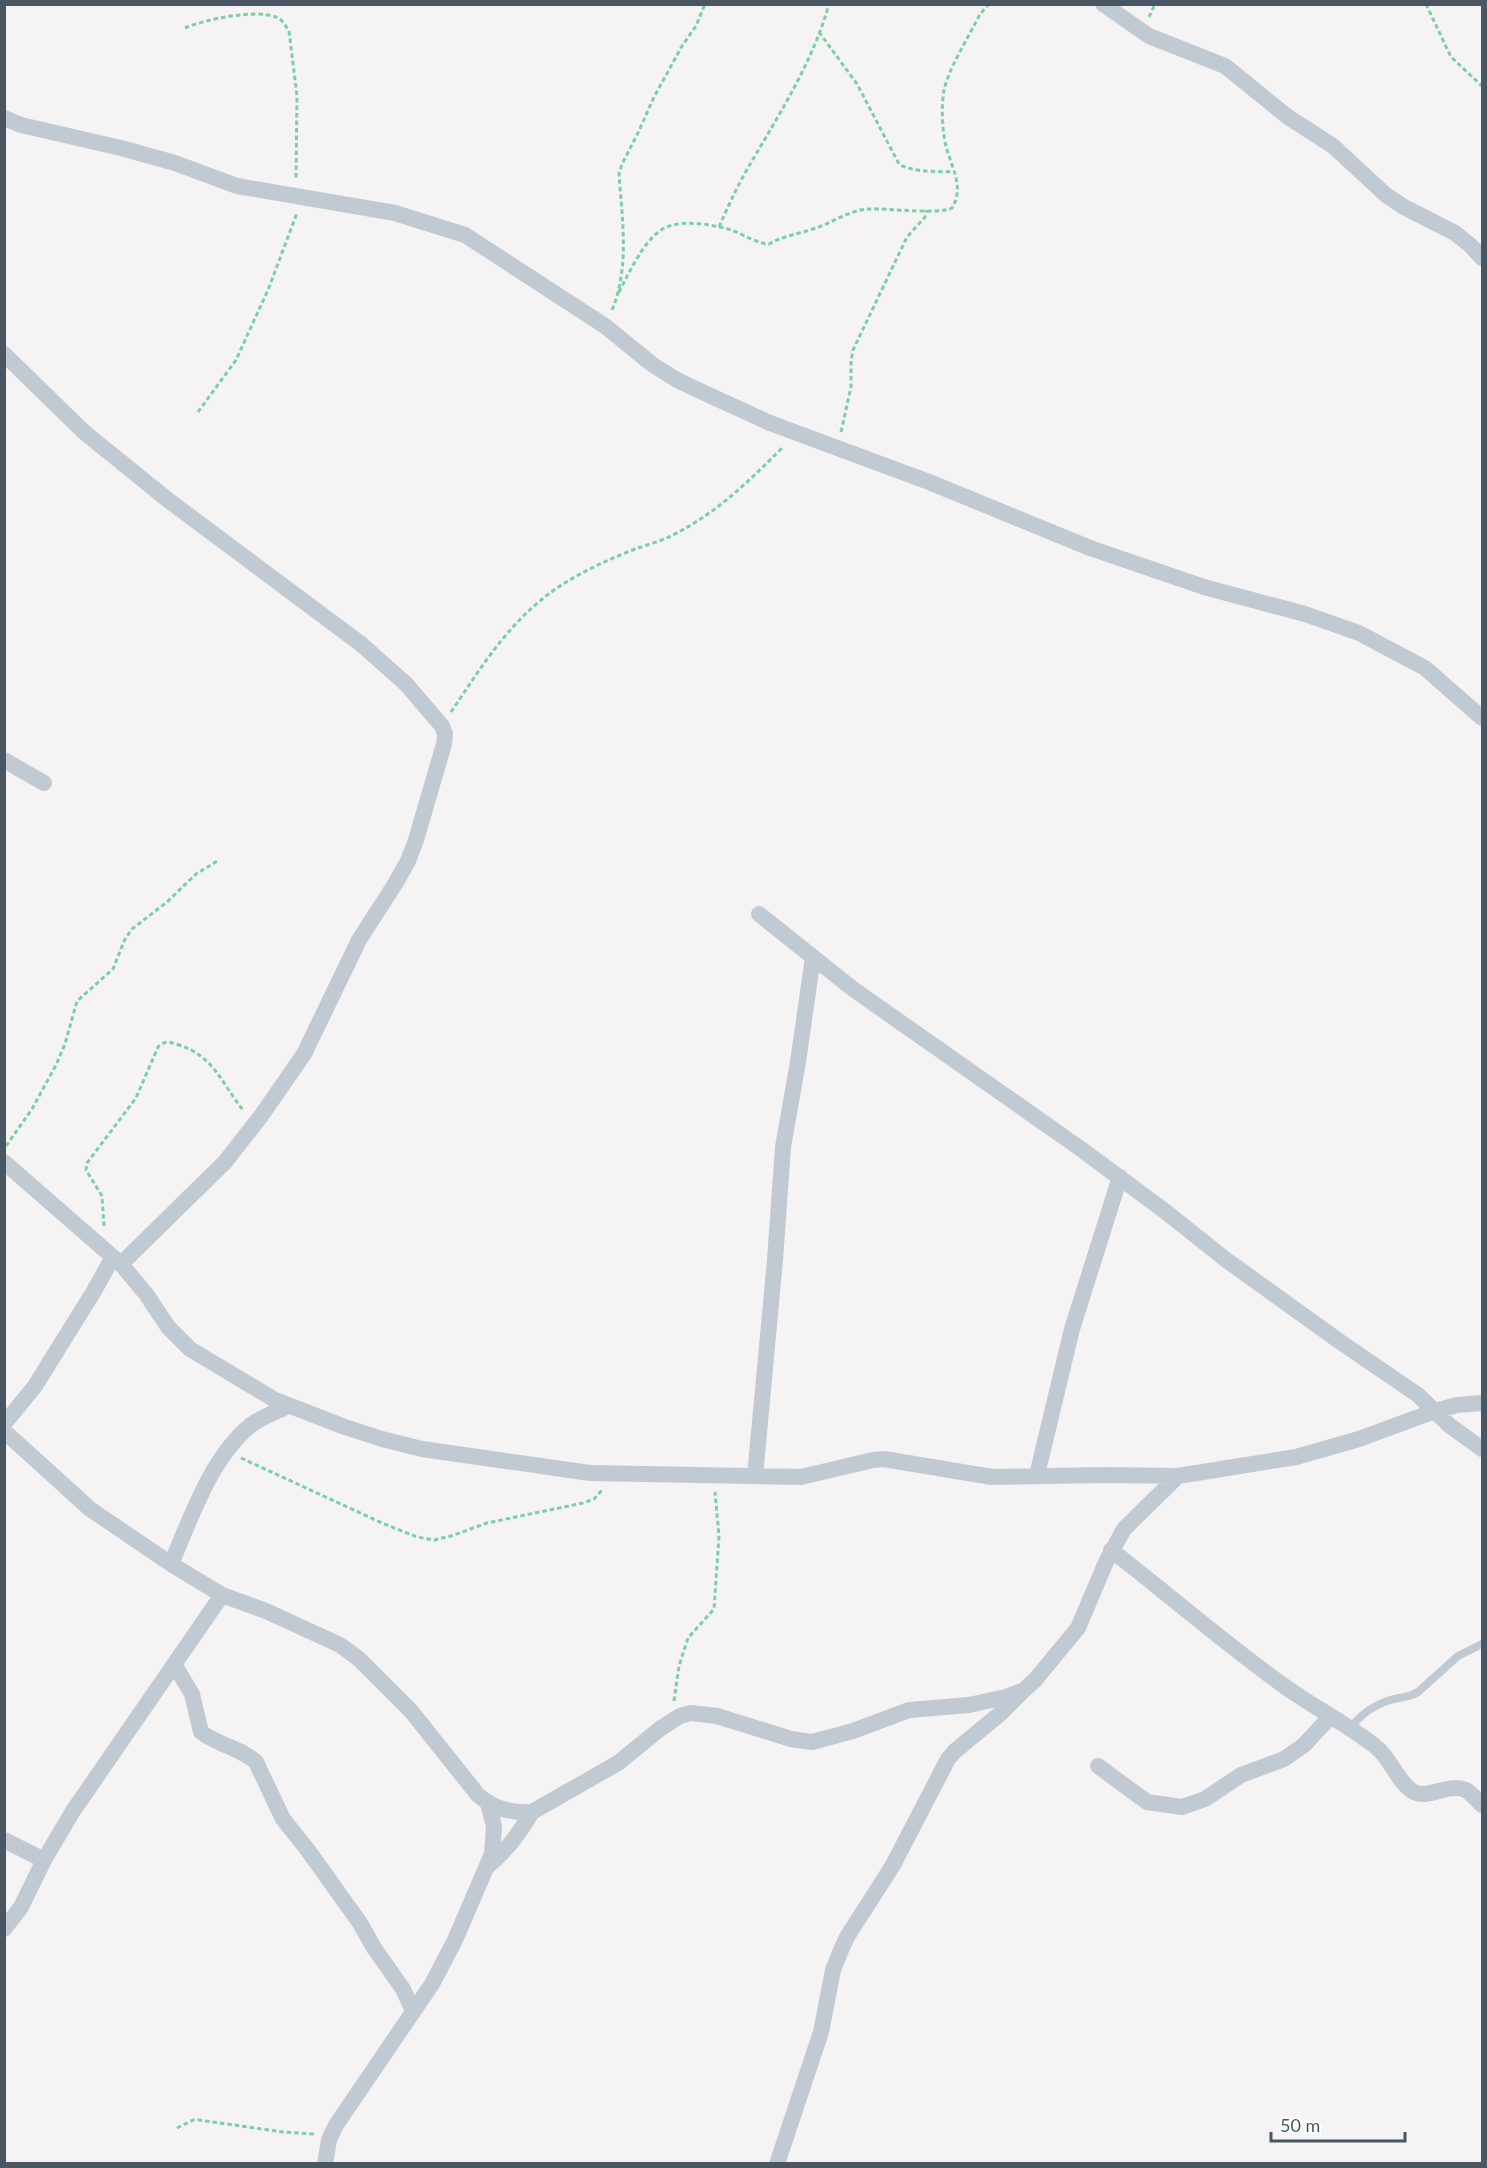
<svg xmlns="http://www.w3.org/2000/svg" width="1487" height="2168" font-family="Lato,sans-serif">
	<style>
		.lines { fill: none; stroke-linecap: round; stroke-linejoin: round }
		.path { stroke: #7ad0a6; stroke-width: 3; stroke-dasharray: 4.5 3; stroke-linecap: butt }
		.service { stroke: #c1cad2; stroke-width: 8 }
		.minor { stroke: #c1cad2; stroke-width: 16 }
	</style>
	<rect width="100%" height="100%" fill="#f5f3f3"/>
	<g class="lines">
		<!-- path -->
		<path class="path" d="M1426 4 1451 57 1482 86
			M1149 17 1155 4
			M185 28C206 19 255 9 276 17 282 19 285 25 289 31L297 96 296 180
			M819 32 857 84 899 164C914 173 937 171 955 172
			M719 227C727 209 735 191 745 173 776 119 812 65 829 4
			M619 292C629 273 643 242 661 230 677 219 707 224 725 228 740 232 754 243 769 244 783 236 798 234 813 229 833 223 848 210 869 209 888 208 939 215 952 208 964 188 953 170 947 150 942 133 941 107 944 90 949 67 970 35 980 14L989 4
			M612 310C630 267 622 219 619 174L622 164 638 133 654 97 682 46 696 26 705 4
			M198 412 236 360 268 290 297 213
			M841 432 851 387V361L853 350 907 237 925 217 926 210
			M451 712C482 666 510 620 557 588 581 572 607 560 635 549 647 545 661 541 673 535 718 512 748 482 783 447
			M6 1146 32 1109 56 1065 65 1044 77 1001 113 969 125 939 132 929 167 902 196 874 219 860
			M104 1226 102 1196 86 1170 87 1163 136 1098 158 1047C165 1040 170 1042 179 1045 214 1056 222 1084 243 1110
			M241 1458 382 1523 417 1537 434 1540 451 1536 487 1523 583 1503 594 1499 603 1489
			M674 1701 679 1666 688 1638 714 1609 719 1536 715 1492
			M177 2128 193 2120H199L283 2132 314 2134"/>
		<!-- service -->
		<path class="service" d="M1350 1729C1361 1713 1375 1704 1394 1699 1403 1697 1410 1697 1418 1692L1458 1656 1482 1644"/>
		<!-- minor -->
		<path class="minor" d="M1103 4 1149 36 1225 66 1288 117 1333 146 1386 195 1404 207 1455 233 1470 245 1482 258
			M4 118 21 125 121 148 175 163 237 186 395 213 465 235 605 326 653 365 679 381 711 396 770 423 929 482 1090 548 1204 587 1305 614 1359 633 1425 668 1482 718
			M4 354 84 432 168 500 361 644 406 684 442 726 445 734 444 744 416 840 408 861 395 884 359 940 304 1054 261 1116 225 1162 121 1264
			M4 760 44 783
			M759 914 853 989 1081 1149 1166 1212 1225 1259 1339 1341 1418 1395 1449 1425 1482 1449
			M4 1162 121 1264 146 1294 168 1327 190 1349 275 1400 345 1427 382 1439 422 1449 590 1473 801 1477 873 1460 884 1459 992 1477 1105 1475 1178 1476 1296 1457 1359 1439 1435 1411 1457 1405 1482 1403
			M4 1424 35 1386 94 1291 113 1257
			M4 1431 90 1509 171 1564 222 1595 266 1611 340 1645 359 1659 411 1711 478 1795C494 1809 511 1813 532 1812L618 1763 661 1728 680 1716 691 1713 717 1716 791 1739 812 1742 853 1731 909 1710 969 1705 1006 1697 1024 1690 1035 1680 1078 1628 1106 1562 1124 1529 1178 1476
			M1037 1475 1072 1329 1120 1177
			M755 1476 775 1260 783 1147 798 1062 813 957
			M1111 1550C1168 1594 1222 1641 1280 1683 1310 1705 1345 1723 1375 1746 1390 1757 1397 1781 1412 1791 1428 1801 1448 1782 1466 1790 1472 1794 1477 1800 1482 1805
			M171 1564C191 1518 211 1457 251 1425 262 1417 276 1412 288 1406
			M174 1664 192 1694 201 1732C218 1745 241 1748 256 1762L283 1819 307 1849 360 1923 374 1948 403 1989 413 2011
			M1098 1766 1147 1802 1182 1807 1205 1799 1241 1775 1284 1759 1304 1745 1330 1717
			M4 1840 44 1860
			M488 1866C507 1850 520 1833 532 1812
			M4 1929 21 1907 44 1860 73 1811 222 1595
			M325 2164 329 2140 336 2125 432 1984 455 1940 492 1854 494 1826 488 1804
			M777 2164 821 2032 833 1970 841 1950 847 1937 893 1865 948 1759 955 1751 1001 1713 1021 1693"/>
	</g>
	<!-- border -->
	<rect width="1487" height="2168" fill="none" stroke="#4a5661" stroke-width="12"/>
	<!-- scale -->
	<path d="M1271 2132v9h134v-9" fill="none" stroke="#4a5661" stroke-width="3"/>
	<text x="1280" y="2132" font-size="18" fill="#4a5661" stroke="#ffffff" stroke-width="4.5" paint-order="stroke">50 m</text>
</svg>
